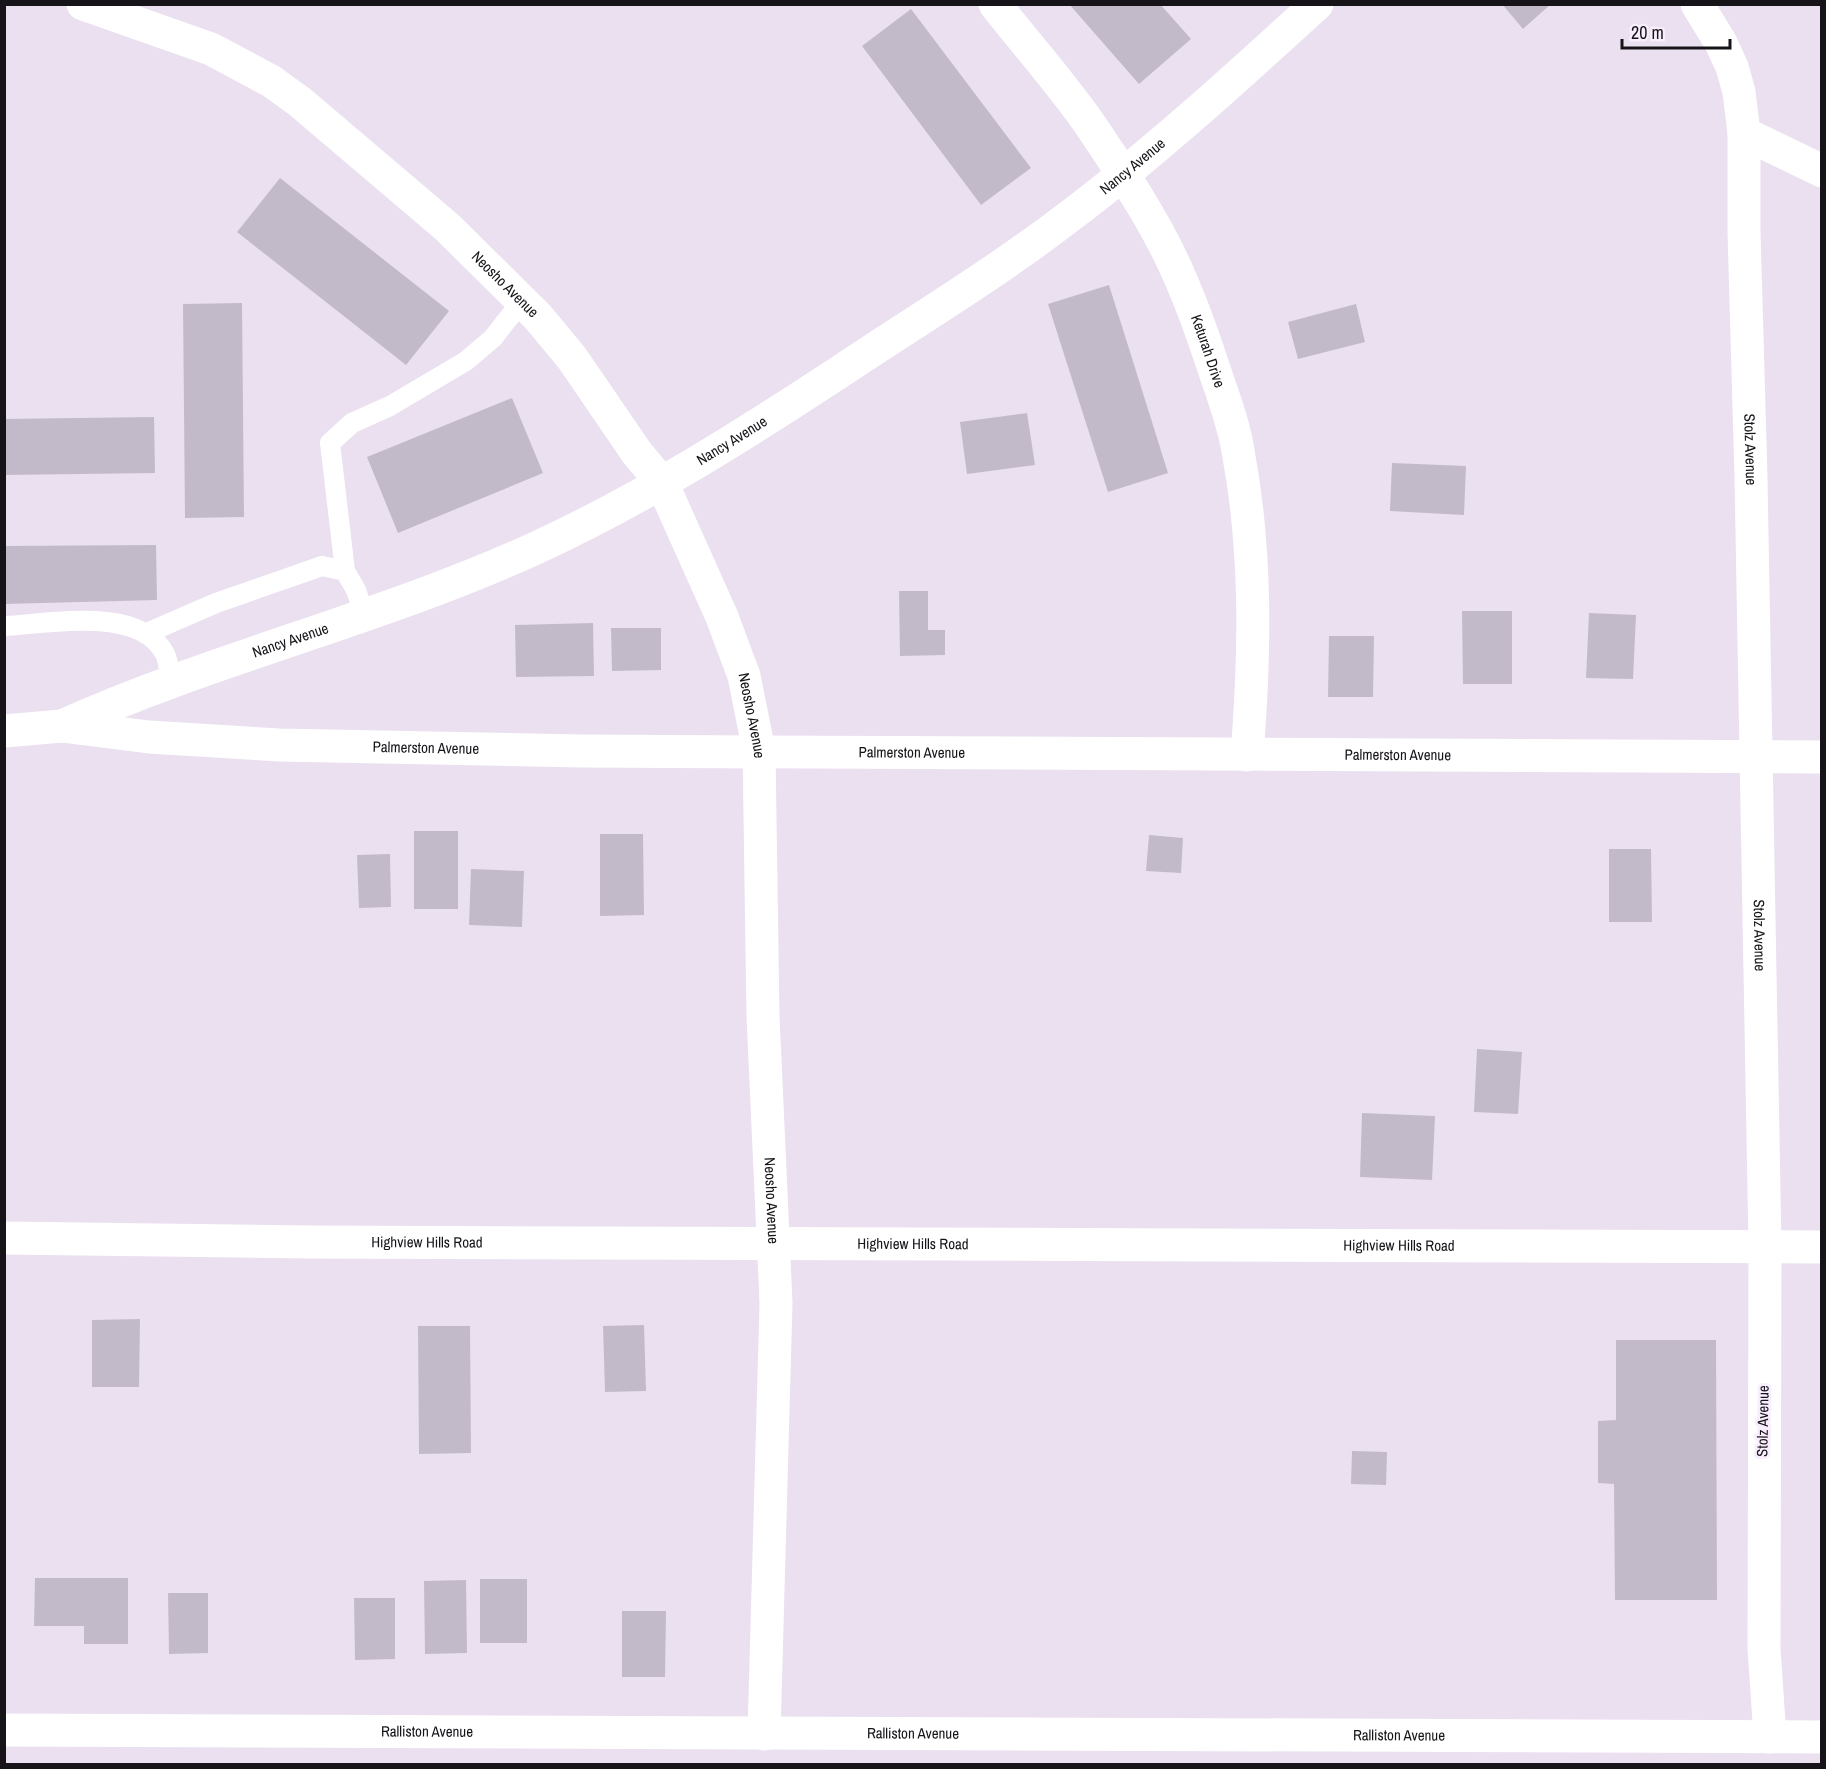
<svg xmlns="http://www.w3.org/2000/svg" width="1826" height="1769" font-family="'Archivo Narrow',sans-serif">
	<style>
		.building { fill: #c3bac9 }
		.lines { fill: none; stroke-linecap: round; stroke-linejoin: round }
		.lane { stroke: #fff; stroke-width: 20 }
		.street { stroke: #fff; stroke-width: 33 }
		.labels { text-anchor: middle; stroke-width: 6; stroke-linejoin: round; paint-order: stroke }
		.street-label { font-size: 15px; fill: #171419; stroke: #f8eefd }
	</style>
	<rect width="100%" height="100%" fill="#eae0f0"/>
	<!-- building -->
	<path class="building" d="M1069 4H1160L1191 39 1139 84Z
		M1502 4H1551L1523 29Z
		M911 9 1031 168 981 205 862 46Z
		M280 178 449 311 406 365 237 232Z
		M1109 285 1168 473 1108 492 1048 304Z
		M242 303 244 517 185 518 183 304Z
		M1356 304 1365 342 1298 359 1288 322Z
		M512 398 543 473 398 533 367 457Z
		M1027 413 1035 465 967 474 960 422Z
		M154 417 155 473 4 475V419Z
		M1392 463 1466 466 1464 515 1390 511Z
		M156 545 157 600 4 604V546Z
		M899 591H928V630H945V655L900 656Z
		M1462 611H1512V684H1463Z
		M1589 613 1636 615 1633 679 1586 678Z
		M593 623 594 676 516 677 515 625Z
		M611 628H661V670L612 671Z
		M1329 636H1374L1373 697H1328Z
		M414 831H458V909H414Z
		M600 834H643L644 915 600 916Z
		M1149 835 1183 838 1181 873 1146 871Z
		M1609 849H1651L1652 922H1609Z
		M390 854 391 907 359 908 357 855Z
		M471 869 524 871 522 927 469 925Z
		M1477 1049 1522 1052 1518 1114 1474 1112Z
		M1362 1113 1435 1116 1432 1180 1360 1177Z
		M140 1319 139 1387H92V1320Z
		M644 1325 646 1391 605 1392 603 1326Z
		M418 1326H470L471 1453 419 1454Z
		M1616 1340H1716L1717 1600H1615L1614 1484 1598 1483V1421L1616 1420Z
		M1352 1451 1387 1452 1386 1485 1351 1484Z
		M35 1578H128V1644H84V1626H34Z
		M480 1579H527V1643H480Z
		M466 1580 467 1653 425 1654 424 1581Z
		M168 1593H208V1653L169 1654Z
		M354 1598H395V1659L355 1660Z
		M622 1611H666L665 1677H622Z"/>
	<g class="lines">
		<!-- lane -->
		<path class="lane" d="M345 571 330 443 352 423 390 406 466 361 493 338 522 301
			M4 626C50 624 140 605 165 654 169 662 169 673 171 682
			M147 633 216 603 322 566 345 571 356 590 364 614"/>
		<!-- street -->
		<g class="street">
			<path id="s1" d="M83 4 211 49 271 81 300 102 447 227 538 317 572 358 637 453 662 483 722 617 744 676 759 751 763 1016 776 1303 764 1734"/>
			<path id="s2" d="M995 4C1027 45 1062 84 1091 126 1120 169 1151 215 1173 262 1190 298 1203 335 1215 372 1224 398 1234 425 1238 451 1257 552 1255 653 1247 755"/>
			<path id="s3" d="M1697 4 1721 43 1732 67 1739 92 1744 133V231L1751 478 1765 1247 1764 1649 1770 1737"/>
			<path d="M1744 133 1822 171"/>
			<path id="s4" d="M62 726C216 657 383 618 536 548 644 498 742 436 841 371 916 321 994 274 1066 219 1154 153 1236 78 1317 4"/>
			<path id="s5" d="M4 731 62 726 149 737 279 745 581 751 1822 757"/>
			<path id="s6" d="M4 1238 310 1242 1822 1247"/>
			<path id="s7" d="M4 1730 1822 1737"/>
		</g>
	</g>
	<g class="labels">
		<!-- street labels -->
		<g class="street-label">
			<text dy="5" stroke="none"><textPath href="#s4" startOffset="1216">Nancy Avenue</textPath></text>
			<text dy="5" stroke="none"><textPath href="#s1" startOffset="514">Neosho Avenue</textPath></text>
			<text dy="5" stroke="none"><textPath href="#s2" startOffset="410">Keturah Drive</textPath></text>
			<text dy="5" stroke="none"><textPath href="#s4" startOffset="730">Nancy Avenue</textPath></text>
			<text dy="5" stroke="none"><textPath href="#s3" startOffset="456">Stolz Avenue</textPath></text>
			<text dy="5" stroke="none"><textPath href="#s4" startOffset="244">Nancy Avenue</textPath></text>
			<text dy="5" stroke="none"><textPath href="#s1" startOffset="1018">Neosho Avenue</textPath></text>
			<text dy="5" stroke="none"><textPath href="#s5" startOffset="423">Palmerston Avenue</textPath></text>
			<text dy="5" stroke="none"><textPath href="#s5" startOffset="909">Palmerston Avenue</textPath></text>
			<text dy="5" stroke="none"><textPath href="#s5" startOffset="1395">Palmerston Avenue</textPath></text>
			<text dy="5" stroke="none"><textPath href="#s3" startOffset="942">Stolz Avenue</textPath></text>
			<text dy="5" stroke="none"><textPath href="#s1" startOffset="1504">Neosho Avenue</textPath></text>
			<text dy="5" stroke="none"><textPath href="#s6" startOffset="423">Highview Hills Road</textPath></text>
			<text dy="5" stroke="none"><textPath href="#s6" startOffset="909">Highview Hills Road</textPath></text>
			<text dy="5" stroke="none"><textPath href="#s6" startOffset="1395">Highview Hills Road</textPath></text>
			<text transform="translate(1763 1421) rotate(-89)" y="5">Stolz Avenue</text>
			<text dy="5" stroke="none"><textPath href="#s7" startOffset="423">Ralliston Avenue</textPath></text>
			<text dy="5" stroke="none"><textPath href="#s7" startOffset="909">Ralliston Avenue</textPath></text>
			<text dy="5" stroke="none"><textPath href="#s7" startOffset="1395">Ralliston Avenue</textPath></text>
		</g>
	</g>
	<!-- border -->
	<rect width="1826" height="1769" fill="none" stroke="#171419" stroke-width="12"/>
	<!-- scale -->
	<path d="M1622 39v9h108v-9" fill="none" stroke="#171419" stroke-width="3"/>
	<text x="1631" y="39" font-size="18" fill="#171419" stroke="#f8eefd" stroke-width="4.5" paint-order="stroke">20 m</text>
</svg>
